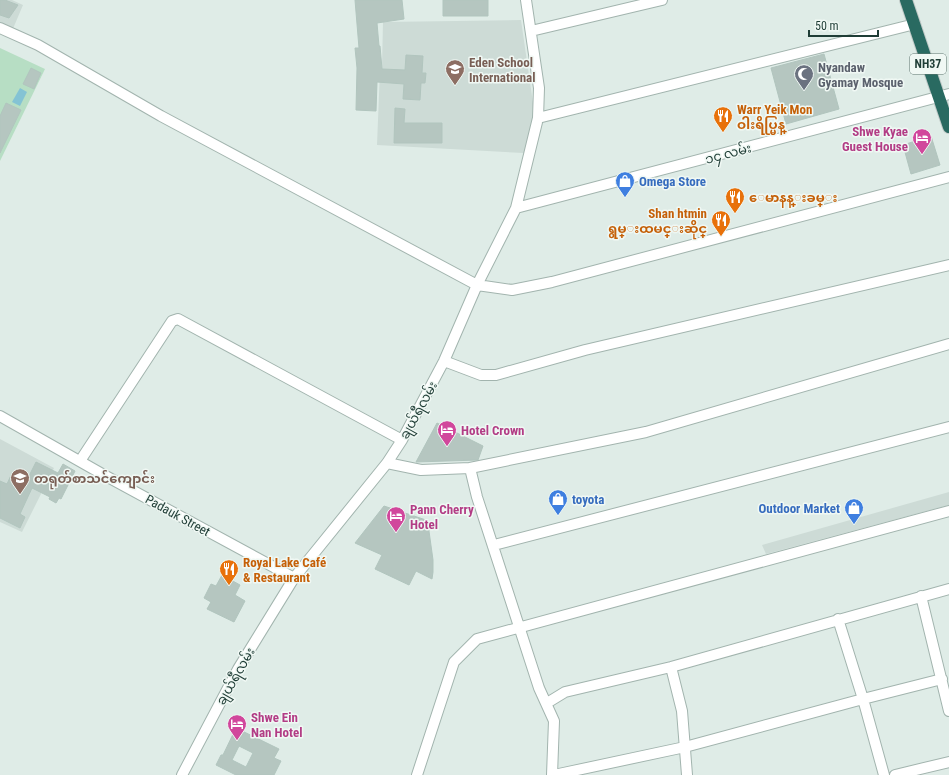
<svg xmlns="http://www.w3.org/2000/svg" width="949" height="775" font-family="'Roboto Condensed','Noto Sans Myanmar',sans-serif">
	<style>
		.built { fill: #cddbd6 }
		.green { fill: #b7dec4 }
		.water { fill: #84c3d4 }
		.building { fill: #b5c6c0; stroke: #b1c5be; fill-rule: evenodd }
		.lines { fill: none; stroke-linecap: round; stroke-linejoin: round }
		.street-casing { stroke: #a2b4ae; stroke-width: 12 }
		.highway-casing { stroke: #c0c9c7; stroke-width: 14 }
		.street { stroke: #fff; stroke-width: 10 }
		.highway { stroke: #296a61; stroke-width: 12 }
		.labels { text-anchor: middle; stroke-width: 3; stroke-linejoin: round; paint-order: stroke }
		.shield { fill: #f0f8f4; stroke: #5e756f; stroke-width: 1 }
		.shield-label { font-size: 12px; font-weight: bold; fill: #1f3d36 }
		.education-label { font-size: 13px; font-weight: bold; fill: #785e54; stroke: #f0f8f4; text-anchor: start }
		.worship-label { font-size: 13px; font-weight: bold; fill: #5b616d; stroke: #f0f8f4; text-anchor: start }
		.food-label { font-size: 13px; font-weight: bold; fill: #c56008; stroke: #f0f8f4; text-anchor: start }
		.hotel-label { font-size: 13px; font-weight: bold; fill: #b23c85; stroke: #f0f8f4; text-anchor: start }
		.street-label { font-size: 13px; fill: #1f3d36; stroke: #f0f8f4 }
		.shop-label { font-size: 13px; font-weight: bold; fill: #366cbe; stroke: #f0f8f4; text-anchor: start }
	</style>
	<rect width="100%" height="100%" fill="#dfece7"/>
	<!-- built -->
	<path class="built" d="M0 0H12L23 5 12 31 0 26Z
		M521 20 533 103 532 126 524 153 377 145 380 70 382 66 383 22Z
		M0 439 54 468 22 532 0 522Z
		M949 492V505L766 554 762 545Z"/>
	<!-- green -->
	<path class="green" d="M0 48 45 69 0 161Z"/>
	<!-- water -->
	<path class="water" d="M20 88 27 92 20 106 12 102Z"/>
	<!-- building -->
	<path class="building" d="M0 0H5L18 5 9 18 0 15Z
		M355 0H402L404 19 377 23 379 46H380L382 69 405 70 406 55 423 56 422 73H426L425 83H421L420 100 403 99 404 84 377 82 376 111 356 110 357 68 355 48H359Z
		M443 0H488V16H443Z
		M824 54 839 109 786 124 771 68Z
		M31 68 41 73 34 89 23 84Z
		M6 103 21 110 0 153V116Z
		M395 108 405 109 404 123H442V143H394Z
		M931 136 940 165 911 174 903 145Z
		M437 423 483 446 478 460 416 462Z
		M36 462 58 473 63 464 75 471 61 499 59 498 56 503 49 499 50 497 32 488 20 514 25 517 20 528 0 518V481L7 484 12 473 27 480Z
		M384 506 426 520V523L428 524 433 560V572L432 579 416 571 409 585 375 569 382 555 355 543Z
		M222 575 240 585 235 595 245 601 234 622 207 609 211 602 204 598 211 584 216 586Z
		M236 728 279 749 274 758 281 761 274 775H236L216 765 221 755H223ZM239 746 253 753 246 767 232 760Z"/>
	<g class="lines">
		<!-- street casing -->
		<g class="street-casing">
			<path id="street" d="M0 28 38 45 161 116 477 285 512 290 552 282 949 177
				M531 31 662 0
				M538 118 915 24
				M516 208 949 94
				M444 361 481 375H496L585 350 949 265
				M0 416 104 475 294 578
				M80 461 172 321 178 319 402 440
				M387 463 421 470 470 468 477 497 539 688 554 721 552 775
				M470 468 646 432 949 344
				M494 545 949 427
				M921 596 949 711
				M838 619 863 699 884 775
				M671 667 682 711 687 775
				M547 703 565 692 671 667 949 589
				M182 775 238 669 294 578 387 463 402 440 444 361 477 285 516 208 538 118 539 88 526 0
				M417 775 454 662 477 639 949 511
				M554 775 685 747 863 699 942 679
				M895 775 949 762"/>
		</g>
		<!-- highway casing -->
		<g class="highway-casing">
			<path id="highway" d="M906 0 949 127"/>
		</g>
		<!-- street -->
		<use href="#street" class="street"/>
		<!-- highway -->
		<use href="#highway" class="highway"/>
	</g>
	<!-- icons -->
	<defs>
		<g id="school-pin" transform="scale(1)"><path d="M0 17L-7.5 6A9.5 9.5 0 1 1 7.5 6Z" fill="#8d6e63" stroke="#f0f8f4"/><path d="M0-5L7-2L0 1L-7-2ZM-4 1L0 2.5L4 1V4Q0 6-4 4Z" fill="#fff"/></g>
		<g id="mosque-pin" transform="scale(1)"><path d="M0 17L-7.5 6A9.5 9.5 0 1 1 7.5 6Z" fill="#6b7280" stroke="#f0f8f4"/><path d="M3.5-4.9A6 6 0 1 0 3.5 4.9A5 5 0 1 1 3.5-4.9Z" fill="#fff"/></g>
		<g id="restaurant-pin" transform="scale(1)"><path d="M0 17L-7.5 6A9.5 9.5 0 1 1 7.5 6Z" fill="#e8710a" stroke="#f0f8f4"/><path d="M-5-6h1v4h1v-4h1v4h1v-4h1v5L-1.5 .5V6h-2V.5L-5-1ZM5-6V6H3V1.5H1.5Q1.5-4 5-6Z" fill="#fff"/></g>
		<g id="hotel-pin" transform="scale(1)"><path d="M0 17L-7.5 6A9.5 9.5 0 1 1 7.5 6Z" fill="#d1479c" stroke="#f0f8f4"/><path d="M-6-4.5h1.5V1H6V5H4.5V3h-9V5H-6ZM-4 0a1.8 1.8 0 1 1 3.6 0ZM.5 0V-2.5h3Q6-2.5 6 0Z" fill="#fff"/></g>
		<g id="shop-pin" transform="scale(1)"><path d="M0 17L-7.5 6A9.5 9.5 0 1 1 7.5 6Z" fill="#3f7fe0" stroke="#f0f8f4"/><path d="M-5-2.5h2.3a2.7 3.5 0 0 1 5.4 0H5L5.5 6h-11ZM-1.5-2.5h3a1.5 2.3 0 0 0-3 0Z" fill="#fff"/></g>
	</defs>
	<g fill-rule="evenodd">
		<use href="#school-pin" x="455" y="69"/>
		<use href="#mosque-pin" x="804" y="74"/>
		<use href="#restaurant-pin" x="723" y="116"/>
		<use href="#hotel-pin" x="922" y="138"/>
		<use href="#shop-pin" x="625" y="181"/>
		<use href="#restaurant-pin" x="735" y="197"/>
		<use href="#restaurant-pin" x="721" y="220"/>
		<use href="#hotel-pin" x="447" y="430"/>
		<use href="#school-pin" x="20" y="478"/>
		<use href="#shop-pin" x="558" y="499"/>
		<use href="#shop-pin" x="854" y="508"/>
		<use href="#hotel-pin" x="396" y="516"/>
		<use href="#restaurant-pin" x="229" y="569"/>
		<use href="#hotel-pin" x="237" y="724"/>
	</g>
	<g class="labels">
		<!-- shield labels -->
		<rect class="shield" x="910" y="54" width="36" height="20" rx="3"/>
		<g class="shield-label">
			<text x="928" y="68">NH37</text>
		</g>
		<!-- education labels -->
		<g class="education-label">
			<text x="469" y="67">Eden School<tspan x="469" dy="15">International</tspan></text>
			<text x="34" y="483">တရုတ်စာသင်ကျောင်း</text>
		</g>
		<!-- worship labels -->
		<g class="worship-label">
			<text x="818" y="72">Nyandaw<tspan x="818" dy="15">Gyamay Mosque</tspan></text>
		</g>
		<!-- food labels -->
		<g class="food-label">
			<text x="737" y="114">Warr Yeik Mon<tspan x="737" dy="15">ဝါးရိပ္မြန္</tspan></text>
			<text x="749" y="202">ေမာနန္းခမ္း</text>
			<text x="707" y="218" text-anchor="end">Shan htmin<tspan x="707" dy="15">ရွမ္းထမင္းဆိုင္</tspan></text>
			<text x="243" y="567">Royal Lake Café<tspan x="243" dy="15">&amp; Restaurant</tspan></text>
		</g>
		<!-- hotel labels -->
		<g class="hotel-label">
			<text x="908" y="136" text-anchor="end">Shwe Kyae<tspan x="908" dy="15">Guest House</tspan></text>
			<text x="461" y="435">Hotel Crown</text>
			<text x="410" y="514">Pann Cherry<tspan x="410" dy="15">Hotel</tspan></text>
			<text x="251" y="722">Shwe Ein<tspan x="251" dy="15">Nan Hotel</tspan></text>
		</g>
		<!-- street labels -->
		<g class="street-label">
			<text transform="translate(728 153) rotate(-15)" y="5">၁၄ လမ်း</text>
			<text transform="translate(418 410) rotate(-61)" y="5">ချယ်ရီလမ်း</text>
			<text transform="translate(178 515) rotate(29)" y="5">Padauk Street</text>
			<text transform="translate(235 676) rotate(-60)" y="5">ချယ်ရီလမ်း</text>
		</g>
		<!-- shop labels -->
		<g class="shop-label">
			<text x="639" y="186">Omega Store</text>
			<text x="572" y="504">toyota</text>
			<text x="840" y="513" text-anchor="end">Outdoor Market</text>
		</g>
	</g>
	<!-- scale -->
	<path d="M809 30v6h69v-6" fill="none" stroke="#1f3d36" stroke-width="2"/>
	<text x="815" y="30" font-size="12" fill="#1f3d36" stroke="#f0f8f4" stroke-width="3" paint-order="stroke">50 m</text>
</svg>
